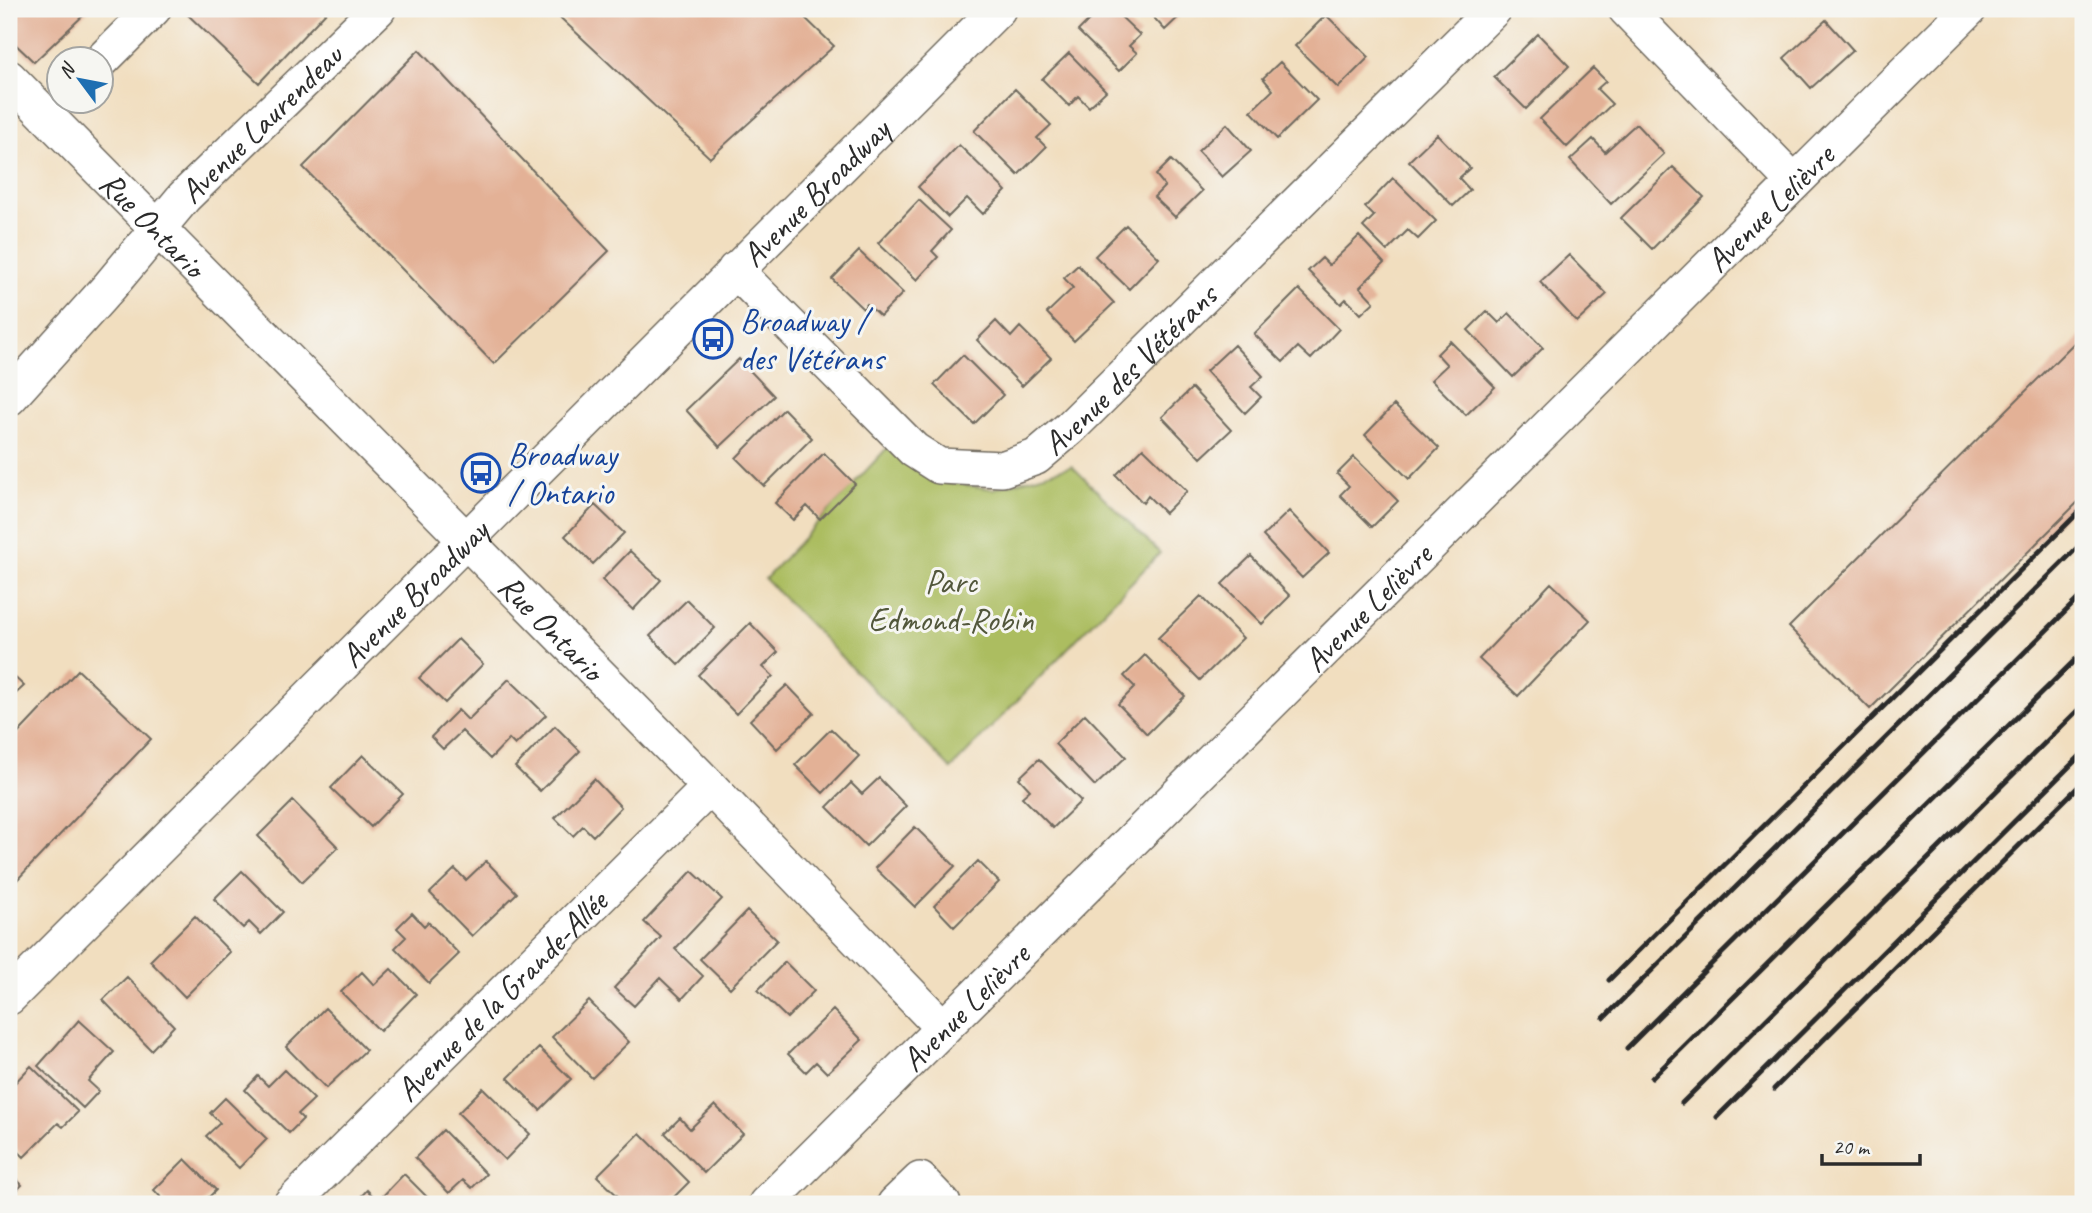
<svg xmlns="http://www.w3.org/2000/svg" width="2092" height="1213" font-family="Caveat,sans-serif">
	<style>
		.green { fill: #acbd60; stroke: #6c7446; stroke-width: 2 }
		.building { fill: #e3b196 }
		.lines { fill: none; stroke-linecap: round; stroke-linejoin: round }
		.minor-casing { stroke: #706a5f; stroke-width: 38 }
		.minor { stroke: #fff; stroke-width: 35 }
		.rail { stroke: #2b2b2b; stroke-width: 5 }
		.labels { text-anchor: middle; stroke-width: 6; stroke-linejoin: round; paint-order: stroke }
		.street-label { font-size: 33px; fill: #2b2b2b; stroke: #f6f6f2 }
		.transit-label { font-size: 33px; fill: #164399; stroke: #f6f6f2; text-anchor: start }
		.park-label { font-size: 33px; fill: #52573b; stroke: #f6f6f2 }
	</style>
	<rect width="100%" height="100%" fill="#f6f6f2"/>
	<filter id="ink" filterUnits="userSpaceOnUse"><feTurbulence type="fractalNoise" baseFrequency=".0143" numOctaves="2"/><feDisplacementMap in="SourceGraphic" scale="14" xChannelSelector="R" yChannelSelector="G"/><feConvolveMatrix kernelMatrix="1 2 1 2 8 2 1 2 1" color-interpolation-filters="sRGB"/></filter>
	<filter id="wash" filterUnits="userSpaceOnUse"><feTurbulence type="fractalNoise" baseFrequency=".00686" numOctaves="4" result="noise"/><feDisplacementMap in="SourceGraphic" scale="28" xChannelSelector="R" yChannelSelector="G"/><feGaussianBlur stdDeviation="1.57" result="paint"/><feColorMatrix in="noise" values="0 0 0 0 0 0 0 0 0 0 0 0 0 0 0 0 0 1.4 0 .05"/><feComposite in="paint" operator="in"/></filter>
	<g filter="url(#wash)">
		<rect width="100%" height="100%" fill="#f1debf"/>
		<!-- green -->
		<path class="green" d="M887 448 930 480 993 489 1072 466 1160 553 951 769 765 579Z"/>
		<g id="blocks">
			<!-- building -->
			<path class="building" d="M9 9H90L34 62 9 38Z
				M190 9H329L259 83 186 13Z
				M551 9H796L834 46 710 158Z
				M1100 9H1113L1140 35 1129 46 1137 53 1119 71 1078 31Z
				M1146 9H1183L1185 11 1165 30Z
				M1326 15 1369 57 1338 88 1295 46Z
				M1826 20 1853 50 1811 88 1784 58Z
				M1538 34 1569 66 1526 109 1494 77Z
				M419 50 609 251 494 364 303 167Z
				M1069 53 1106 91 1089 107 1078 96 1069 106 1042 79Z
				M1280 62 1317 100 1277 139 1251 111 1273 90 1263 78Z
				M1593 68 1606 81 1597 89 1612 104 1567 147 1540 119Z
				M1015 89 1051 125 1037 138 1046 147 1018 175 974 131Z
				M1227 124 1251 151 1222 177 1198 151Z
				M1636 124 1664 154 1611 204 1570 160 1593 139 1605 152Z
				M1437 134 1470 168 1459 178 1470 190 1453 206 1409 161Z
				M959 145 1006 191 983 214 967 198 948 217 918 187Z
				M1171 160 1202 191 1175 217 1154 197 1165 186 1156 175Z
				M1673 167 1704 197 1652 249 1621 218Z
				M1393 178 1436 221 1418 239 1408 230 1387 251 1363 227 1374 216 1365 207Z
				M919 200 951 230 932 251 938 257 917 280 878 243Z
				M1126 225 1159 258 1129 289 1095 256Z
				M1359 236 1384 263 1360 287 1374 302 1361 314 1346 299 1341 304 1308 271 1322 258 1329 265Z
				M859 251 903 293 880 316 867 304 863 309 832 279Z
				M1569 255 1607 294 1577 322 1540 282Z
				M1078 265 1114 303 1074 341 1047 313 1073 288 1064 278Z
				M1299 289 1339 329 1311 359 1298 347 1283 362 1254 334Z
				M1487 311 1499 323 1509 313 1543 348 1513 377 1468 330Z
				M996 321 1011 337 1020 327 1051 358 1022 386 977 340Z
				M2083 334V497L1870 709 1789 627Z
				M1450 341 1495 387 1466 415 1431 380 1447 365 1437 354Z
				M1234 345 1263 376 1251 387 1261 397 1245 413 1206 371Z
				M963 355 1003 395 974 424 934 385Z
				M739 359 774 396 720 447 686 410Z
				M1192 388 1231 430 1201 458 1162 417Z
				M1394 405 1439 448 1409 479 1365 435Z
				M784 409 812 438 764 486 736 458Z
				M1143 448 1187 491 1165 513 1148 496 1143 503 1116 475Z
				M824 453 855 484 820 519 807 506 793 520 775 503Z
				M1354 457 1398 501 1372 527 1340 495 1349 486 1337 474Z
				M595 505 624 533 593 564 565 536Z
				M1289 511 1329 553 1302 578 1263 536Z
				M630 551 661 580 633 610 602 580Z
				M1251 556 1290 596 1262 624 1222 584Z
				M1551 583 1590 620 1518 696 1479 659Z
				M1201 596 1243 638 1200 680 1158 638Z
				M687 600 715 628 679 665 650 636Z
				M750 623 778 652 763 667 773 676 736 714 698 675Z
				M458 639 483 664 445 703 419 678Z
				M1145 655 1185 696 1147 734 1118 704 1135 687 1124 676Z
				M78 670 151 739 16 881 9 873V743Z
				M9 672 24 686 9 700Z
				M509 679 546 715 515 745 509 739 490 759 462 731 443 749 431 737 458 710 468 720Z
				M787 685 814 713 777 749 750 720Z
				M1085 714 1126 757 1095 786 1055 744Z
				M555 726 580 751 540 791 515 767Z
				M831 729 859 756 823 793 795 765Z
				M363 755 403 794 371 827 331 788Z
				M1039 759 1081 801 1053 828 1022 797 1030 790 1019 778Z
				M879 778 906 806 866 846 827 807 851 783 862 794Z
				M594 779 621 807 593 836 583 826 573 836 555 818Z
				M293 801 338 847 302 882 258 836Z
				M915 827 955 866 915 907 875 868Z
				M486 861 517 893 472 936 430 893 455 869 466 880Z
				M978 861 999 882 954 927 934 906Z
				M242 871 283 912 261 934 249 922 243 928 214 899Z
				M692 871 722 899 675 949 703 976 682 999 660 978 634 1006 614 988 661 937 644 922Z
				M747 911 777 940 730 988 700 959Z
				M412 913 424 926 428 922 459 954 429 983 395 948 406 937 397 928Z
				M195 916 230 952 185 997 150 961Z
				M785 962 814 991 787 1018 758 990Z
				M391 969 416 994 380 1031 341 992 362 972 374 985Z
				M127 977 174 1026 151 1050 103 1000Z
				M589 1001 629 1042 592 1078 552 1037Z
				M325 1008 366 1050 326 1088 286 1047Z
				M833 1010 862 1040 827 1073 816 1062 806 1072 788 1054Z
				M79 1020 114 1052 88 1081 99 1091 83 1108 38 1066Z
				M539 1048 571 1079 540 1110 508 1078Z
				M31 1066 78 1112 63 1127 58 1123 24 1157 9 1142V1089Z
				M284 1070 314 1099 298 1114 303 1119 289 1133 245 1090 258 1076 268 1086Z
				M483 1088 530 1134 505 1160 458 1113Z
				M225 1098 267 1139 239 1168 206 1136 220 1123 210 1113Z
				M715 1105 743 1134 704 1173 665 1133 680 1118 690 1129Z
				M443 1130 486 1174 472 1188 463 1180 449 1193 415 1158Z
				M640 1133 689 1182 667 1204H626L597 1176Z
				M185 1159 216 1190 202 1204H167L154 1190Z
				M9 1171 22 1185 9 1198Z
				M404 1174 431 1201 428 1204 355 1203 367 1190 378 1201Z"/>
		</g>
	</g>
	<g filter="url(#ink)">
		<use href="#blocks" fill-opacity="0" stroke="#706a5f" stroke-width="2"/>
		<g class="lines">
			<!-- minor casing -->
			<g class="minor-casing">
				<g id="minor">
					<path d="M1626 9 1794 182"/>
					<path d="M102 60 153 9"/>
					<path id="s1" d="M9 78 710 787 943 1028"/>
					<path id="s2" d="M735 270 914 450 939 466 1002 469 1036 457 1070 428 1494 9"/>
					<path id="s3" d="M9 398 110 286 184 197 378 9"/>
					<path id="s4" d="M9 997 998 9"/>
					<path id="s5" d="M291 1204 710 787"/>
					<path id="s6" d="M766 1204 1969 9"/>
					<path d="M895 1204 920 1180 943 1204"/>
				</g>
			</g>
			<!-- minor -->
			<use href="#minor" class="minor"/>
			<!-- rail -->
			<path class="rail" d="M1609 980 2083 508
				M1604 1018 2083 542
				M1627 1048 2083 594
				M1652 1078 2083 652
				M1774 1089 2083 782
				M1682 1103 2083 705
				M1717 1117 2083 753"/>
		</g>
	</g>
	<!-- icons -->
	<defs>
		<g id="bus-ring" transform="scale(2.0125)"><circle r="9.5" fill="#f6f6f2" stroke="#1a4fb4" stroke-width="1.5"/><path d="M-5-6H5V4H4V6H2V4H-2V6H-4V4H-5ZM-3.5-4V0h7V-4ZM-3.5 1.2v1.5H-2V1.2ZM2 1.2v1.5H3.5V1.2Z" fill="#1a4fb4"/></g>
	</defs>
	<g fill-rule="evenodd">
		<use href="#bus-ring" x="713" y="339"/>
		<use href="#bus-ring" x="481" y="473"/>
	</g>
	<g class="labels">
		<!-- street labels -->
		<g class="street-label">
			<text dy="12" stroke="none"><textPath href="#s3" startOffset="373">Avenue Laurendeau</textPath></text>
			<text dy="12" stroke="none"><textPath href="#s4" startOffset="1139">Avenue Broadway</textPath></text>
			<text dy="12" stroke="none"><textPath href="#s6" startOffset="1414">Avenue Lelièvre</textPath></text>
			<text dy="12" stroke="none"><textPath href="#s1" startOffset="205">Rue Ontario</textPath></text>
			<text dy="12" stroke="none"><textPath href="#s2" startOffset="511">Avenue des Vétérans</textPath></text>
			<text dy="12" stroke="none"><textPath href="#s4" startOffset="572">Avenue Broadway</textPath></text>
			<text dy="12" stroke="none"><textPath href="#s6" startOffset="847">Avenue Lelièvre</textPath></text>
			<text dy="12" stroke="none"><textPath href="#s1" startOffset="772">Rue Ontario</textPath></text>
			<text dy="12" stroke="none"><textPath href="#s5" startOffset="296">Avenue de la Grande-Allée</textPath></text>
			<text dy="12" stroke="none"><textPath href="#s6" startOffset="280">Avenue Lelièvre</textPath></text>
		</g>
		<!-- transit labels -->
		<g class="transit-label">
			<text x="740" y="332">Broadway /<tspan x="740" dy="38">des Vétérans</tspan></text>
			<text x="508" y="466">Broadway<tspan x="508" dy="38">/ Ontario</tspan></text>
		</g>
		<!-- park labels -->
		<g class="park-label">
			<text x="951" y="593">Parc<tspan x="951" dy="38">Edmond-Robin</tspan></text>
		</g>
	</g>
	<!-- margin -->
	<rect width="2092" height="1213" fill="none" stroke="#f6f6f2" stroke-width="35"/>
	<!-- north arrow -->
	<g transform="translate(80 80) rotate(302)"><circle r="33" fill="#f6f6f2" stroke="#a5a5a2" stroke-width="2"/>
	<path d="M0-5L12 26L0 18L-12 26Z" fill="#1f6fb2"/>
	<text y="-10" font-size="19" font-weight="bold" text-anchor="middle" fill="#2b2b2b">N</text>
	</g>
	<!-- scale -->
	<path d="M1822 1154v10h98v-10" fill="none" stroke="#2b2b2b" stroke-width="3.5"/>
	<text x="1833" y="1154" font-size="21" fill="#2b2b2b" stroke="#f6f6f2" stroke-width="5" paint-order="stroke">20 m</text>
</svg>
